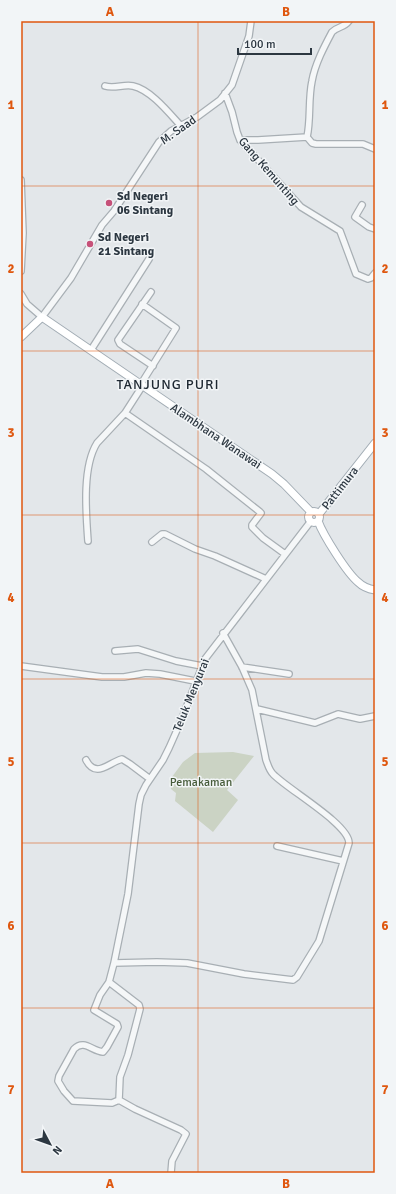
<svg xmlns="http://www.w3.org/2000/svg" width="396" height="1194" font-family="Signika,sans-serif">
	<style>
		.green { fill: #cbd3c4 }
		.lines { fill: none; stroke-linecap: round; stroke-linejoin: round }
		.minor-casing { stroke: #a8afb4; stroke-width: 8 }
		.major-casing { stroke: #a3adb5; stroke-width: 9 }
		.minor { stroke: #f5f7f8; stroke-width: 5.5 }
		.major { stroke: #fff; stroke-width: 7 }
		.grid { fill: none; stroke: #df570f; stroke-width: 1; stroke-opacity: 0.55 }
		.poi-dot { fill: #c65179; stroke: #f2f5f7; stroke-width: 1.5 }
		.labels { text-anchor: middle; stroke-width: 3; stroke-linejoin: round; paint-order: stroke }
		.street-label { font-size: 12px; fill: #2c3741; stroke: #f2f5f7 }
		.poi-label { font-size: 12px; font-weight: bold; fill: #2c3741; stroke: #f2f5f7; text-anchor: start }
		.park-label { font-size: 12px; fill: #475c3a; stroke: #f2f5f7 }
		.quarter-label { font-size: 14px; letter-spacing: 1px; fill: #1e2832; stroke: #f2f5f7 }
		.neatline { fill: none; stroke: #df570f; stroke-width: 1.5 }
		.grid-label { font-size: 13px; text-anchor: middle; font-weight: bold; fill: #df570f }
	</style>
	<rect width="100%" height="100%" fill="#e3e7ea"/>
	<!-- green -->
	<path class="green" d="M233 752 254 756 227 790 238 800 213 832 175 801 176 793 171 789 169 781 183 762 195 753Z"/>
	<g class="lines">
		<!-- minor casing -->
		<g class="minor-casing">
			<path id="minor" d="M105 86C114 89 124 84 133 86 151 90 169 113 181 126
				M225 93 232 112 237 132 240 140 301 207 340 231 356 274 368 279 371 278 375 273
				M307 137C311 119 308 100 312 81 315 64 324 47 332 32 338 26 344 28 349 21
				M240 140H258L307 137 312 143 316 144H363L375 149
				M21 180 23 233 21 271
				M362 205 355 217 369 227 375 229
				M151 292 118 340 120 344 153 366
				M21 294 27 304 42 317 71 278 102 225 114 211 159 142 171 131 197 117 220 100 232 85 249 36 251 21
				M91 350 149 259
				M141 384 176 328 142 304
				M125 413 206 469 260 512 261 513 252 525V527L263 538 285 554
				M88 541C86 513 82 467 97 443L125 413 143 385
				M152 542 162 534H165L195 549 215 556 266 579
				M115 651 138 649 176 661 202 666
				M21 666 102 677H124L146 673 160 674 195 681
				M242 667 289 674
				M257 709 315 723 338 714 360 719 375 716
				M86 760C96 779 108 763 122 759L130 764 150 779
				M277 846 343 861
				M114 963 157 962 187 963 244 974 293 980 297 977 319 941 349 843C349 824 287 789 273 774 269 770 268 765 266 760L252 690 242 667 223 633
				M109 982 100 995 94 1010 117 1024 118 1027 107 1047 103 1052C92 1051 84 1039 74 1049L59 1076 58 1081 64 1091 73 1101 112 1103 119 1100
				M171 1173 172 1161 186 1134 181 1130 135 1109 119 1100 120 1077 128 1055 140 1009 139 1005 109 982 114 963 128 894 139 804 141 795 146 785 163 760 169 748 181 721 205 659 311 521"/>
		</g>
		<!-- major casing -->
		<g class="major-casing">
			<path id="major" d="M21 337 42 317 272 474 284 484 311 512
				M308.5 517a5.5 5.5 0 1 1 11 0a5.5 5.5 0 1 1-11 0Z
				M319 514 375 443
				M318 521C323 535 347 573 358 582 362 586 369 589 375 590"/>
		</g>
		<!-- minor -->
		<use href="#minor" class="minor"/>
		<!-- major -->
		<use href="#major" class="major"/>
	</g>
	<!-- grid -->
	<path class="grid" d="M198 21V1173M21 186H375M21 351H375M21 515H375M21 679H375M21 843H375M21 1008H375"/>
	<!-- markers -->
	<g class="poi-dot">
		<circle cx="109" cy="203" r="4"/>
		<circle cx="90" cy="244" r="4"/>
	</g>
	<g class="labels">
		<!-- street labels -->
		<g class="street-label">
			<text transform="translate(178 130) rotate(-35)" y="4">M. Saad</text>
			<text transform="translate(269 171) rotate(49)" y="4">Gang Kemunting</text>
			<text transform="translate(216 436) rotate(34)" y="4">Alambhana Wanawai</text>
			<text transform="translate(340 488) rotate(-52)" y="4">Pattimura</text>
			<text transform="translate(191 695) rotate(-68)" y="4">Teluk Menyurai</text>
		</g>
		<!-- poi labels -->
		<g class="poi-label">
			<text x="117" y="200">Sd Negeri<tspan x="117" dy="14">06 Sintang</tspan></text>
			<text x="98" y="241">Sd Negeri<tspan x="98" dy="14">21 Sintang</tspan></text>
		</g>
		<!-- park labels -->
		<g class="park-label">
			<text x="201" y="786">Pemakaman</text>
		</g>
		<!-- quarter labels -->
		<g class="quarter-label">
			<text x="168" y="389">TANJUNG PURI</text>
		</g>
	</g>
	<!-- border -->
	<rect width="396" height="1194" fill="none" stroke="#f2f5f7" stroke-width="44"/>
	<!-- north arrow -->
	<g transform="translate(50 1144) rotate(131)" stroke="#f2f5f7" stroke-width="3" paint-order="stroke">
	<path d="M0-3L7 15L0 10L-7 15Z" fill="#2c3741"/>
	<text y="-6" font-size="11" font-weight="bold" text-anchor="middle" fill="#2c3741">N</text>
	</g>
	<!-- scale -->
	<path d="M238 48v6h73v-6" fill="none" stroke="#2c3741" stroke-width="2"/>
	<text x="244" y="48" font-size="12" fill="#2c3741" stroke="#f2f5f7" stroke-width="3" paint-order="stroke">100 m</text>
	<rect x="22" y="22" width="352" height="1150" class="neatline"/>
	<g class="grid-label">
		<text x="110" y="16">A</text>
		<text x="286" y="16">B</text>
		<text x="11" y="109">1</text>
		<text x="385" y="109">1</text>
		<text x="11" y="273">2</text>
		<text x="385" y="273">2</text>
		<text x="11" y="437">3</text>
		<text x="385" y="437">3</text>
		<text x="11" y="602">4</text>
		<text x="385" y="602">4</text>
		<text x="11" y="766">5</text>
		<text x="385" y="766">5</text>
		<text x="11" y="930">6</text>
		<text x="385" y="930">6</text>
		<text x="11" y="1094">7</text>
		<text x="385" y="1094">7</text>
		<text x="110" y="1188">A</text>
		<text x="286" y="1188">B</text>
	</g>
</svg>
